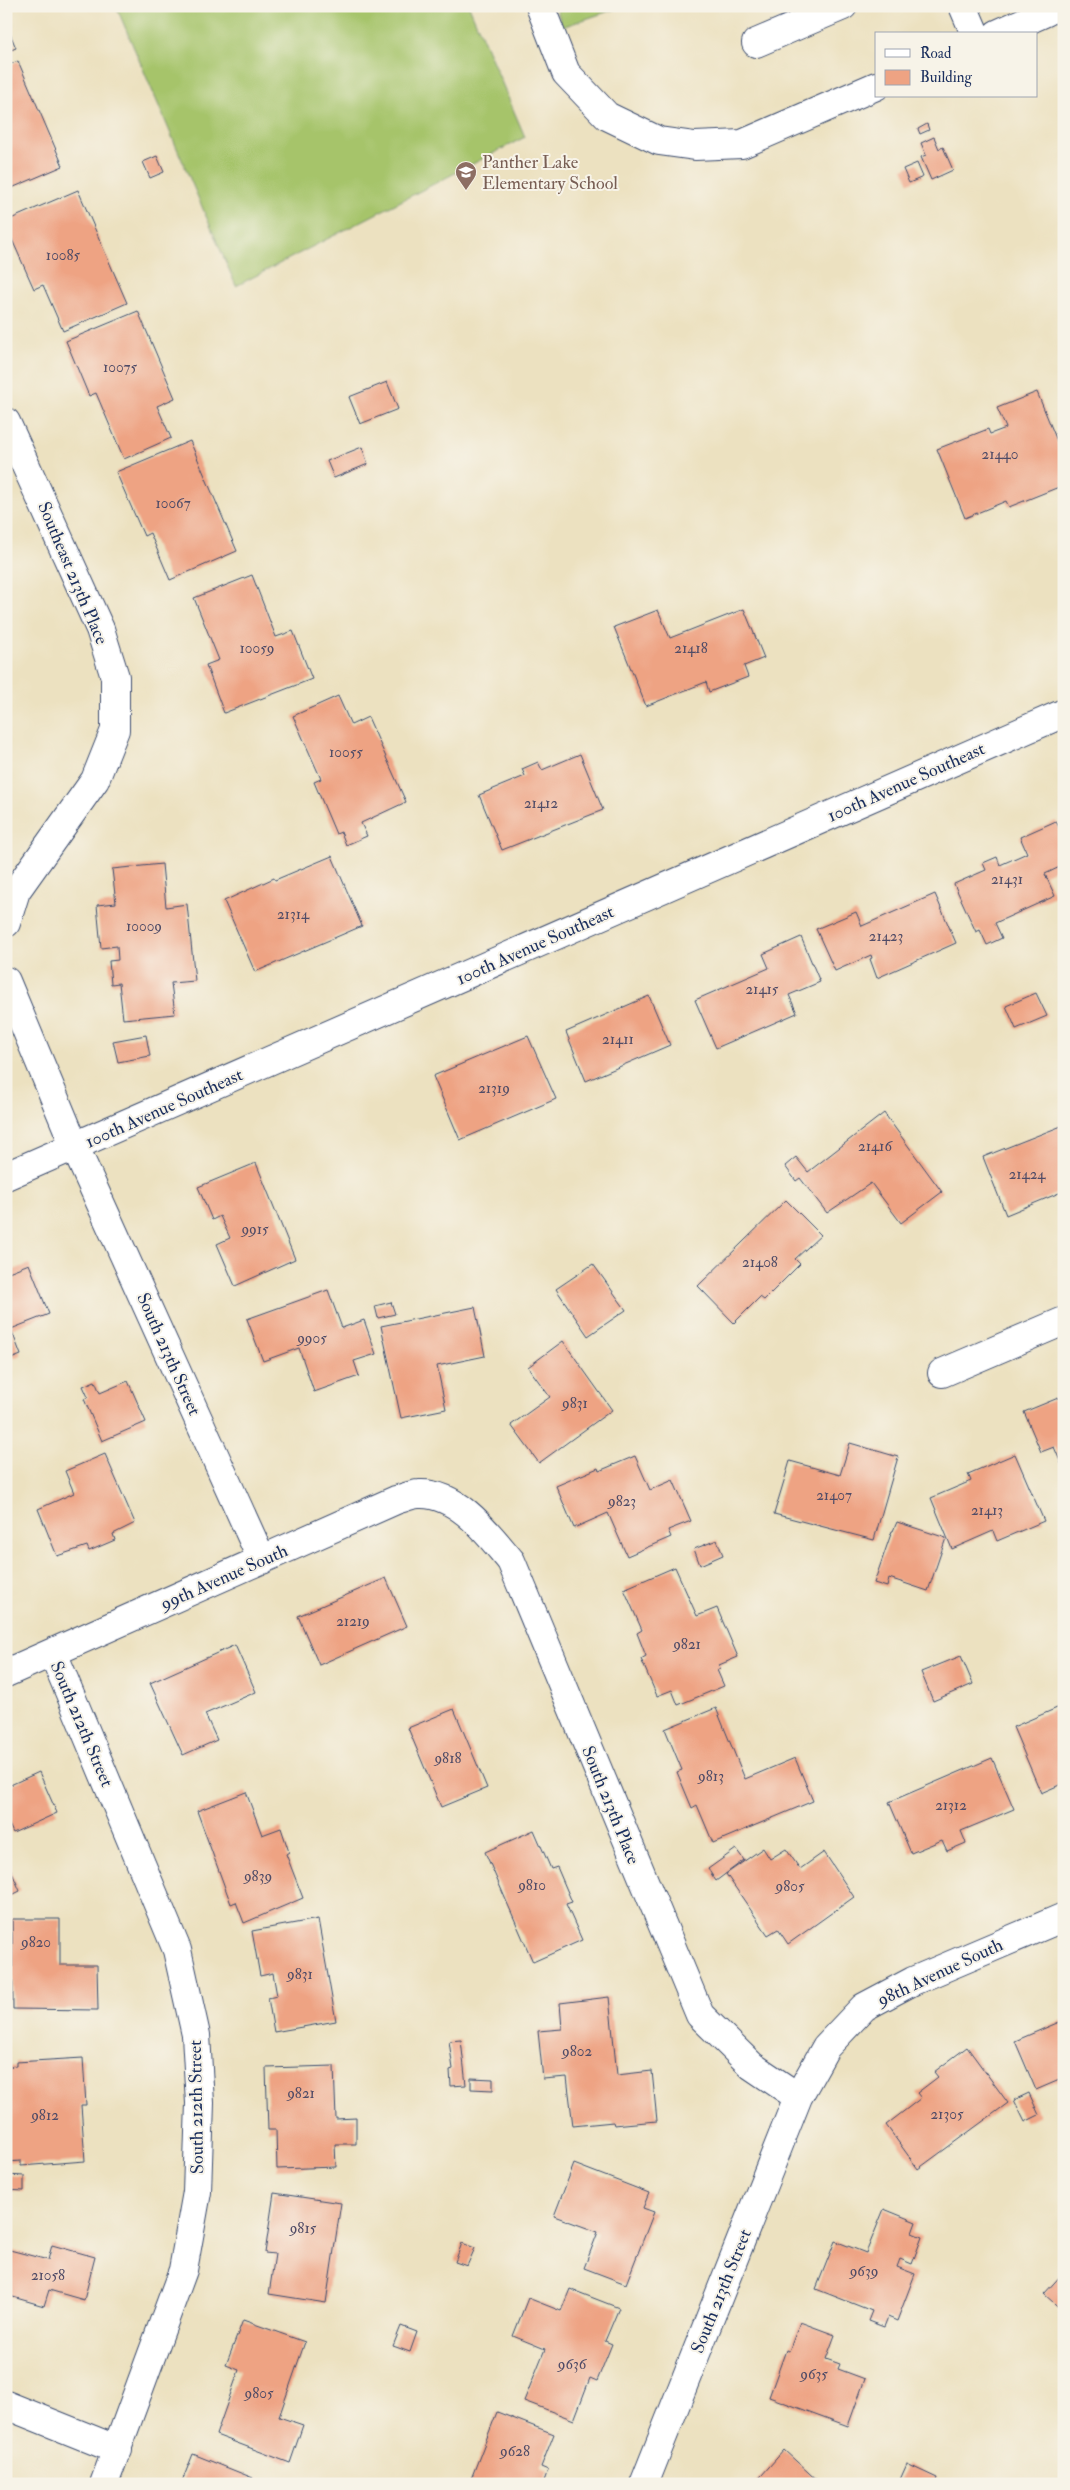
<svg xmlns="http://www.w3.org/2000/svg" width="1070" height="2490" font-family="'IM FELL Double Pica',serif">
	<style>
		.pitch { fill: #a6c46b; stroke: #607a64 }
		.building { fill: #eea383 }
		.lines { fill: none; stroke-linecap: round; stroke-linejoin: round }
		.minor-casing { stroke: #3a4a6d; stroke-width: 30 }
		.minor { stroke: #fff; stroke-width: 28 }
		.labels { text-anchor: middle; stroke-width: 4; stroke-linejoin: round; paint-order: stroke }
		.number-label { font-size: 15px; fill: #504c67 }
		.education-label { font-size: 18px; fill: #785e54; stroke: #f7f3e8; text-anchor: start }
		.street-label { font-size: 18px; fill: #1b2f5e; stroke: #f7f3e8 }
	</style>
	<rect width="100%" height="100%" fill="#f7f3e8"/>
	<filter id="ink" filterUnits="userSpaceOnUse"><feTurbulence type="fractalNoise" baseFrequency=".02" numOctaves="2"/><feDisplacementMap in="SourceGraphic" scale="10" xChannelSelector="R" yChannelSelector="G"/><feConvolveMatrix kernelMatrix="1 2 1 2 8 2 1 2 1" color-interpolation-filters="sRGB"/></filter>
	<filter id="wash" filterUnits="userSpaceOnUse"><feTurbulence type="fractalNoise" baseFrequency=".0096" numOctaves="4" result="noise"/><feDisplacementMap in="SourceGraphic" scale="20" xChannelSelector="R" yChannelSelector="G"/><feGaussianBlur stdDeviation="1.12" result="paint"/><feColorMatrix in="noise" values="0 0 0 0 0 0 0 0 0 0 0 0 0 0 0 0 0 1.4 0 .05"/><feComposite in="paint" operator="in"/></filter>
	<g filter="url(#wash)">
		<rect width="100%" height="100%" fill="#ece1c0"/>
		<!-- pitch -->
		<path class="pitch" d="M116 6H469L525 137 236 286Z
			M556 6H624L562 27Z"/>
		<g id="blocks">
			<!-- building -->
			<path class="building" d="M6 24 16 48 6 52Z
				M18 61 63 166 7 190 6 66Z
				M927 124 929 130 920 134 918 129Z
				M934 137 939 149 943 147 953 170 931 180 921 157 926 155 921 143Z
				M157 156 164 172 150 178 143 162Z
				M917 163 923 177 909 183 903 169Z
				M78 190 127 303 63 331 43 285 34 289 6 226V221Z
				M138 311 175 398 157 406 171 438 124 459 96 393 89 396 66 341Z
				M387 382 398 409 360 424 349 397Z
				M1037 392 1064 458V485L1009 507 1006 501 965 518 937 449 988 429 990 434 1006 428 997 408Z
				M190 441 237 551 170 580 150 533 144 536 116 472Z
				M362 447 368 464 334 478 327 461Z
				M252 575 276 637 293 631 312 679 224 713 206 665 219 660 194 598Z
				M744 609 764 658 744 666 748 677 709 692 706 682 646 706 614 627 658 610 670 638Z
				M338 696 351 725 368 717 406 802 361 823 367 836 346 845 341 832 336 834 314 782 321 779 293 716Z
				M580 754 603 810 502 850 479 795 525 776 522 769 538 762 542 770Z
				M1056 821 1064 838V865L1045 874 1055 896 995 923 1002 938 987 945 980 930 976 932 954 884 986 870 983 863 997 857 1000 865 1027 853 1020 837Z
				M332 856 362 926 255 972 224 901 274 878 275 880Z
				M162 864 166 907 187 904 195 981 171 983 175 1014 123 1019 119 983 111 984 109 961 118 960 117 946 101 948 97 905 116 903 112 869Z
				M935 894 956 943 877 978 870 959 872 958 871 955 835 971 816 929 856 912 862 926Z
				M801 937 820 982 789 995 797 1013 716 1048 695 1000 769 968 763 954Z
				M1036 993 1047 1016 1016 1029 1006 1006Z
				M649 996 670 1045 586 1081 566 1032Z
				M146 1035 150 1056 118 1062 113 1041Z
				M528 1036 556 1099 460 1140 433 1076Z
				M884 1113 942 1192 901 1223 871 1183 827 1213 800 1178 796 1181 785 1166 796 1157 808 1172Z
				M1064 1125V1191L1006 1215 983 1157Z
				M256 1163 295 1259 235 1286 217 1244 230 1238 220 1216 212 1220 198 1187Z
				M786 1200 821 1235 795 1259 800 1264 764 1300 760 1297 734 1323 698 1286Z
				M29 1264 49 1314 11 1329 21 1355 6 1361V1273Z
				M593 1264 626 1310 588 1336 556 1289Z
				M328 1290 342 1328 364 1320 376 1354 354 1361 359 1376 314 1392 299 1348 263 1361 247 1319Z
				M391 1302 395 1314 378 1318 375 1306Z
				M475 1307 485 1356 437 1366 446 1409 401 1418 381 1326Z
				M563 1341 612 1410 539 1463 511 1425 550 1397 528 1367Z
				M95 1381 100 1393 128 1381 146 1422 102 1441 84 1399 88 1397 83 1386Z
				M1063 1396 1064 1399V1470L1054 1447 1041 1452 1024 1412Z
				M850 1443 898 1457 874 1540 774 1514 790 1461 840 1475Z
				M105 1454 135 1523 113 1534 115 1540 89 1551 87 1546 57 1556 38 1509 74 1493 65 1471Z
				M1015 1454 1044 1521 997 1541 993 1531 952 1549 931 1498 971 1481 968 1474Z
				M635 1456 650 1490 673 1480 691 1521 668 1530 671 1537 627 1556 608 1513 574 1528 556 1486 598 1468 599 1471Z
				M897 1522 946 1538 928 1591 889 1578 887 1587 874 1583 892 1531H893Z
				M717 1540 723 1555 700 1565 694 1549Z
				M675 1567 697 1616 717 1608 738 1657 719 1665 720 1668 717 1670 724 1686 678 1705 672 1690 657 1696 641 1659 646 1656 637 1633 642 1630 624 1589Z
				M386 1578 407 1626 319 1665 298 1616Z
				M235 1645 256 1692 205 1714 217 1740 183 1755 150 1683Z
				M961 1656 973 1684 933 1701 921 1672Z
				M1064 1705V1783L1041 1793 1013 1727Z
				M716 1708 745 1779 795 1758 813 1801 713 1843 697 1805 692 1808 677 1772 682 1770 665 1729Z
				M454 1709 487 1788 441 1807 408 1728Z
				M992 1758 1014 1809 961 1831 966 1843 947 1851 942 1840 911 1853 889 1802Z
				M39 1772 57 1813 13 1833 6 1818V1787Z
				M246 1792 262 1835 281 1828 289 1852 286 1854 303 1898 244 1923 236 1902 231 1904 197 1811Z
				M534 1830 551 1869 557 1867 572 1902 566 1904 582 1940 533 1962 485 1852Z
				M763 1848 770 1859 786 1849 800 1869 824 1852 854 1897 788 1944 778 1929 768 1935 726 1874Z
				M736 1849 744 1860 716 1881 708 1869Z
				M6 1859 20 1891 6 1898Z
				M12 1919H60V1965H97L98 2010 13 2009Z
				M318 1919 336 2021 274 2032 268 1998 277 1996 273 1973 260 1976 252 1931Z
				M609 1997 617 2075 652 2071 657 2121 614 2125 613 2122 573 2126 567 2077 543 2079 538 2031 562 2029 560 2003Z
				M1064 2020V2078L1036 2090 1015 2041Z
				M461 2040 466 2085 451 2086 450 2070 453 2069 449 2041Z
				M967 2047 1008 2103 918 2169 886 2125 921 2098 917 2093 938 2077 934 2072Z
				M83 2058 86 2105H81L85 2161 21 2166V2161L6 2162V2123H9V2107H6V2067L16 2066V2062Z
				M334 2066 336 2119 356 2118V2144H335L336 2167 277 2169 276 2130H268L266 2068Z
				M471 2078 493 2079V2090L471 2089Z
				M1029 2093 1039 2115 1025 2122 1014 2100Z
				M574 2164 649 2193 643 2208 654 2212 626 2284 584 2268 598 2232 554 2216Z
				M6 2175 24 2176V2191L6 2190Z
				M274 2193 341 2203 326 2303 269 2294 275 2254 265 2253Z
				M884 2209 916 2222 912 2233 922 2237 912 2264 900 2259 897 2267 915 2274 897 2321 888 2317 884 2327 868 2321 872 2311 816 2289 835 2241 866 2253Z
				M462 2243 475 2248 467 2266 455 2262Z
				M52 2245 95 2257 84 2300 49 2290 44 2306 6 2295V2249L48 2260Z
				M1064 2272V2312L1044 2294Z
				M570 2289 619 2308 605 2341 612 2344 597 2381 590 2378 574 2420 524 2401 545 2349 513 2336 528 2298 561 2311Z
				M243 2320 305 2342 279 2417 303 2425 290 2463 216 2435 239 2370 226 2365Z
				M800 2322 835 2335 826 2359 840 2364 838 2369 865 2379 848 2426 769 2397 786 2350 789 2351Z
				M401 2326 417 2332 410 2352 393 2346Z
				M497 2412 554 2434 541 2467 548 2470 543 2484H469Z
				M784 2450 821 2484H754Z
				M193 2454 253 2478 251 2484H181Z
				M907 2464 937 2478 935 2484H898Z"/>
		</g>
	</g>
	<g filter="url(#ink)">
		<use href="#blocks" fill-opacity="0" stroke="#3a4a6d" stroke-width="1"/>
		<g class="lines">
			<!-- minor casing -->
			<g class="minor-casing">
				<path id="minor" d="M540 6 566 73 607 116 659 141 695 146 742 144 876 86
					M963 6 975 34
					M997 34 1046 12
					M756 43 843 6
					M6 422 100 629 115 677V730L95 780 16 891 6 923
					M6 981 75 1147 262 1560
					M6 1176 1064 713
					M942 1373 1064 1321
					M53 1653 177 1950 196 2035 200 2103 197 2192 183 2270 104 2484
					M6 1673 396 1500C403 1498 412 1494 419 1494 458 1492 489 1535 511 1561L700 2015 752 2066 798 2097
					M6 2405 118 2450
					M644 2484 798 2097 826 2047 864 2007 913 1981 1064 1917"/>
			</g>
			<!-- minor -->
			<use href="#minor" class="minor"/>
		</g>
	</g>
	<!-- icons -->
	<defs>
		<g id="school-pin" transform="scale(1.125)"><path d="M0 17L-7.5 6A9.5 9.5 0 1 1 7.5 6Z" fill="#8d6e63" stroke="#f7f3e8"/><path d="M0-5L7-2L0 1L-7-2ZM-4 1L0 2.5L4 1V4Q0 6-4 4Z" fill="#fff"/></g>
	</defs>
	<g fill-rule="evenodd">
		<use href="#school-pin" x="466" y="172"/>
	</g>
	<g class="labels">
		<!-- number labels -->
		<g class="number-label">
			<text x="63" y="260">10085</text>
			<text x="120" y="372">10075</text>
			<text x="1000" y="459">21440</text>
			<text x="173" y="508">10067</text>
			<text x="257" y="653">10059</text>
			<text x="691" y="653">21418</text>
			<text x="346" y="757">10055</text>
			<text x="541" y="808">21412</text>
			<text x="1007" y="884">21431</text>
			<text x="293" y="919">21314</text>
			<text x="144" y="931">10009</text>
			<text x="886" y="941">21423</text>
			<text x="762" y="994">21415</text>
			<text x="618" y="1044">21411</text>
			<text x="494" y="1093">21319</text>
			<text x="875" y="1151">21416</text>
			<text x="1027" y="1179">21424</text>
			<text x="255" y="1234">9915</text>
			<text x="760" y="1267">21408</text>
			<text x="312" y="1343">9905</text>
			<text x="575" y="1408">9831</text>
			<text x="834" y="1500">21407</text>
			<text x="622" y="1506">9823</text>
			<text x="987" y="1515">21413</text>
			<text x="353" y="1626">21219</text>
			<text x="687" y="1649">9821</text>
			<text x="448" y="1763">9818</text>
			<text x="711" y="1781">9813</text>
			<text x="951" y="1810">21312</text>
			<text x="258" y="1881">9839</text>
			<text x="532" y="1890">9810</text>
			<text x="790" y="1891">9805</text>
			<text x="36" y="1947">9820</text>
			<text x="300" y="1979">9831</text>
			<text x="577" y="2056">9802</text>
			<text x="301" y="2098">9821</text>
			<text x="947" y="2119">21305</text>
			<text x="45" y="2120">9812</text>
			<text x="303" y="2233">9815</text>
			<text x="864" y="2276">9639</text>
			<text x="48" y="2280">21058</text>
			<text x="572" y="2369">9636</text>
			<text x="814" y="2379">9635</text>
			<text x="259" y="2398">9805</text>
			<text x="515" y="2456">9628</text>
		</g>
		<!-- education labels -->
		<g class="education-label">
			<text x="482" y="168">Panther Lake<tspan x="482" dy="21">Elementary School</tspan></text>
		</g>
		<!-- street labels -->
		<g class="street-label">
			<text transform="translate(73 573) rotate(67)" y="6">Southeast 213th Place</text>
			<text transform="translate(906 782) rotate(-24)" y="6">100th Avenue Southeast</text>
			<text transform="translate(535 945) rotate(-24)" y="6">100th Avenue Southeast</text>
			<text transform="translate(164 1108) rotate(-24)" y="6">100th Avenue Southeast</text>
			<text transform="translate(169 1354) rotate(66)" y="6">South 213th Street</text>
			<text transform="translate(224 1577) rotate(-24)" y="6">99th Avenue South</text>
			<text transform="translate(82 1724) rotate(67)" y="6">South 212th Street</text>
			<text transform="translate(611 1805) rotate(68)" y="6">South 213th Place</text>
			<text transform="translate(940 1972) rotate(-25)" y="6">98th Avenue South</text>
			<text transform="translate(196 2107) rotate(-91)" y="6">South 212th Street</text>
			<text transform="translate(721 2291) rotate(-68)" y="6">South 213th Street</text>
		</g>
	</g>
	<!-- margin -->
	<rect width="1070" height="2490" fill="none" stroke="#f7f3e8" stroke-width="25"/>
	<!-- legend -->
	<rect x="875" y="32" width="162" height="65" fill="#f7f3e8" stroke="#9fa5b1"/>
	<rect x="885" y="49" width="25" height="8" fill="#ffffff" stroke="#9fa5b1"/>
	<text x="920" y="58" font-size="15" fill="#1b2f5e">Road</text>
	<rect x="885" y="70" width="25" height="15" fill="#eea383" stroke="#9fa5b1"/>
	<text x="920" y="82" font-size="15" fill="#1b2f5e">Building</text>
</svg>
